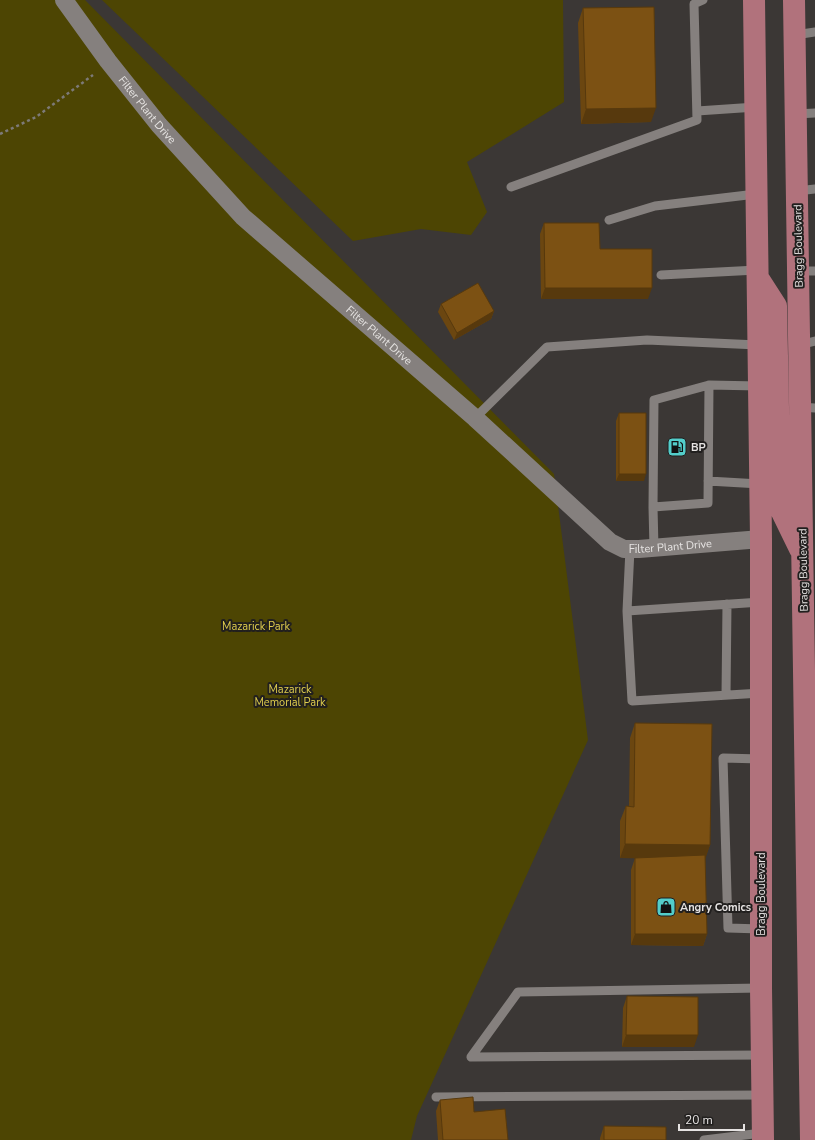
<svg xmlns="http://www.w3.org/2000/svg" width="815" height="1140" font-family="'Nunito Sans',sans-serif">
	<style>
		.green { fill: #4d4503 }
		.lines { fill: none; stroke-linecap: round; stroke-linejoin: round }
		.path { stroke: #7d7a78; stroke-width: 2.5; stroke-dasharray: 3 3; stroke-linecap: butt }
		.lane { stroke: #85807e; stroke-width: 9 }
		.street { stroke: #85807e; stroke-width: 18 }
		.primary { stroke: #b1727c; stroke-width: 22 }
		.wall { fill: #6b4610 }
		.shaded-wall { fill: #57390d }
		.building { fill: #7c5113; stroke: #57390d }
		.labels { text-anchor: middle; stroke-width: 4; stroke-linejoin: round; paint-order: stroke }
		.street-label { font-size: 11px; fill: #e6e3e2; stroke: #211f1e }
		.poi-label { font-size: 11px; font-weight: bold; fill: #e6e3e2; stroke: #211f1e; text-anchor: start }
		.park-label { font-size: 11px; fill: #dfcd4d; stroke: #211f1e }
	</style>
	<rect width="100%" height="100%" fill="#3b3735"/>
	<!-- green -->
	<path class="green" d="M0 0H85L554 474 588 740 417 1116 411 1140H0Z
		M102 0H563L564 102 467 162 487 212 471 235 421 229 353 241Z"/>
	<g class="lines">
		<!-- path -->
		<path class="path" d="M0 134 36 117 93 75"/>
		<!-- lane -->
		<path class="lane" d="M795 35 815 32
			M697 111 756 107
			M796 114 815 113
			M511 187 697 120 694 4 703 0
			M797 191 815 189
			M609 220 655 206 756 194
			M798 271H815
			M661 275 757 270
			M799 345 815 341
			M709 385 708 503 653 507 654 400 709 385 759 386
			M800 407 815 408
			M475 418 547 347 647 340 758 345
			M708 481 760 484
			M653 507 654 548
			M630 549 627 611 761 602
			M627 611 632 701 761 693
			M726 695 727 604
			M761 929 728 928 723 758 761 759
			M761 988 518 992 471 1057 761 1055
			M436 1097 762 1095
			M704 1140 762 1133"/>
		<!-- street -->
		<path class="street" id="s1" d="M64 0 108 61 159 125 243 217 475 418 610 542 624 549H639L761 539"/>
		<!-- primary -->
		<path class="primary" d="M754 0 761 539V988L763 1140
			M794 0 811 1140
			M758 278 776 306 780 508 800 549"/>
	</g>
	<!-- wall -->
	<path class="wall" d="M583 8 651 122 581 124 578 23Z
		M544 223 600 249 648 299H541L540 234Z
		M441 304 494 311 491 319 454 340 438 312Z
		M619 413 644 481H616V421Z
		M635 723 710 845 705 858 707 934 703 946 631 945V870L635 858H620V821L626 806 629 807 630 738Z
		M627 996 694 1047H622L623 1008Z
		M440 1100 474 1112 508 1140H438L436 1111Z
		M604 1126 666 1140H600V1138Z"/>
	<!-- shaded-wall -->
	<path class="shaded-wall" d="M656 108 651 122 581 124 586 109Z
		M545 288H652L648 299H541Z
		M494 311 491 319 454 340 457 333Z
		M619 474H646L644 481H616Z
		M625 844 710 845 705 860 620 858Z
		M635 934H707L703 946 631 945Z
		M626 1035H698L694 1047H622Z"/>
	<!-- building -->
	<path class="building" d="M654 7 656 108 586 109 583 8Z
		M544 223H599L600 249H652V288H545Z
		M478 283 494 311 457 333 441 304Z
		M619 413H646V474H619Z
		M635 723 712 724 710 845 625 844 626 806 634 807Z
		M705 855 707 934H635V858Z
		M627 996 698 997V1035H626Z
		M473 1097 474 1112 505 1109 508 1140H443L440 1100Z
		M604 1126 666 1127V1140H604Z"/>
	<!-- icons -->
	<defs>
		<g id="fuel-square" transform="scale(1)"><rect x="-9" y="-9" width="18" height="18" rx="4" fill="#53cdca" stroke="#211f1e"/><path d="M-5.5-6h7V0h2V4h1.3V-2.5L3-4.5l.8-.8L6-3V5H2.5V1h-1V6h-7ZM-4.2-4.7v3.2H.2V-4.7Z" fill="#111"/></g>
		<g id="shop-square" transform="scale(1)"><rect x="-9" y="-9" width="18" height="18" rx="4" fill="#53cdca" stroke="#211f1e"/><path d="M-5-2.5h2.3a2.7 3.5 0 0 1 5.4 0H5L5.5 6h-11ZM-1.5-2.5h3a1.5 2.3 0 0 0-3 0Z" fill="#111"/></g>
	</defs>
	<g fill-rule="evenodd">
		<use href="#fuel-square" x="677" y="447"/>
		<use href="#shop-square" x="666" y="907"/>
	</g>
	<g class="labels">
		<!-- street labels -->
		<g class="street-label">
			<text dy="4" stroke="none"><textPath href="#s1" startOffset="138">Filter Plant Drive</textPath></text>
			<text transform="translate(798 246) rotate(-91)" y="4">Bragg Boulevard</text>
			<text dy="4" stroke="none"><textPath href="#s1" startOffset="462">Filter Plant Drive</textPath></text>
			<text dy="4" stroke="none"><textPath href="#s1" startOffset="834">Filter Plant Drive</textPath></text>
			<text transform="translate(803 570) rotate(-91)" y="4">Bragg Boulevard</text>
			<text transform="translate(761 894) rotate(-90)" y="4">Bragg Boulevard</text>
		</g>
		<!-- poi labels -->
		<g class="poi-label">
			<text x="691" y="451">BP</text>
			<text x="680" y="911">Angry Comics</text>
		</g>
		<!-- park labels -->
		<g class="park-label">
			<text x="256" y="630">Mazarick Park</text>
			<text x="290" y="693">Mazarick<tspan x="290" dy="13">Memorial Park</tspan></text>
		</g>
	</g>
	<!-- scale -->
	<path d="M679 1124v6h65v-6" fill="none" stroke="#e6e3e2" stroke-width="2"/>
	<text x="685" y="1124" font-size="12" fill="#e6e3e2" stroke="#211f1e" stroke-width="3" paint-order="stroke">20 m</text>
</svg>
